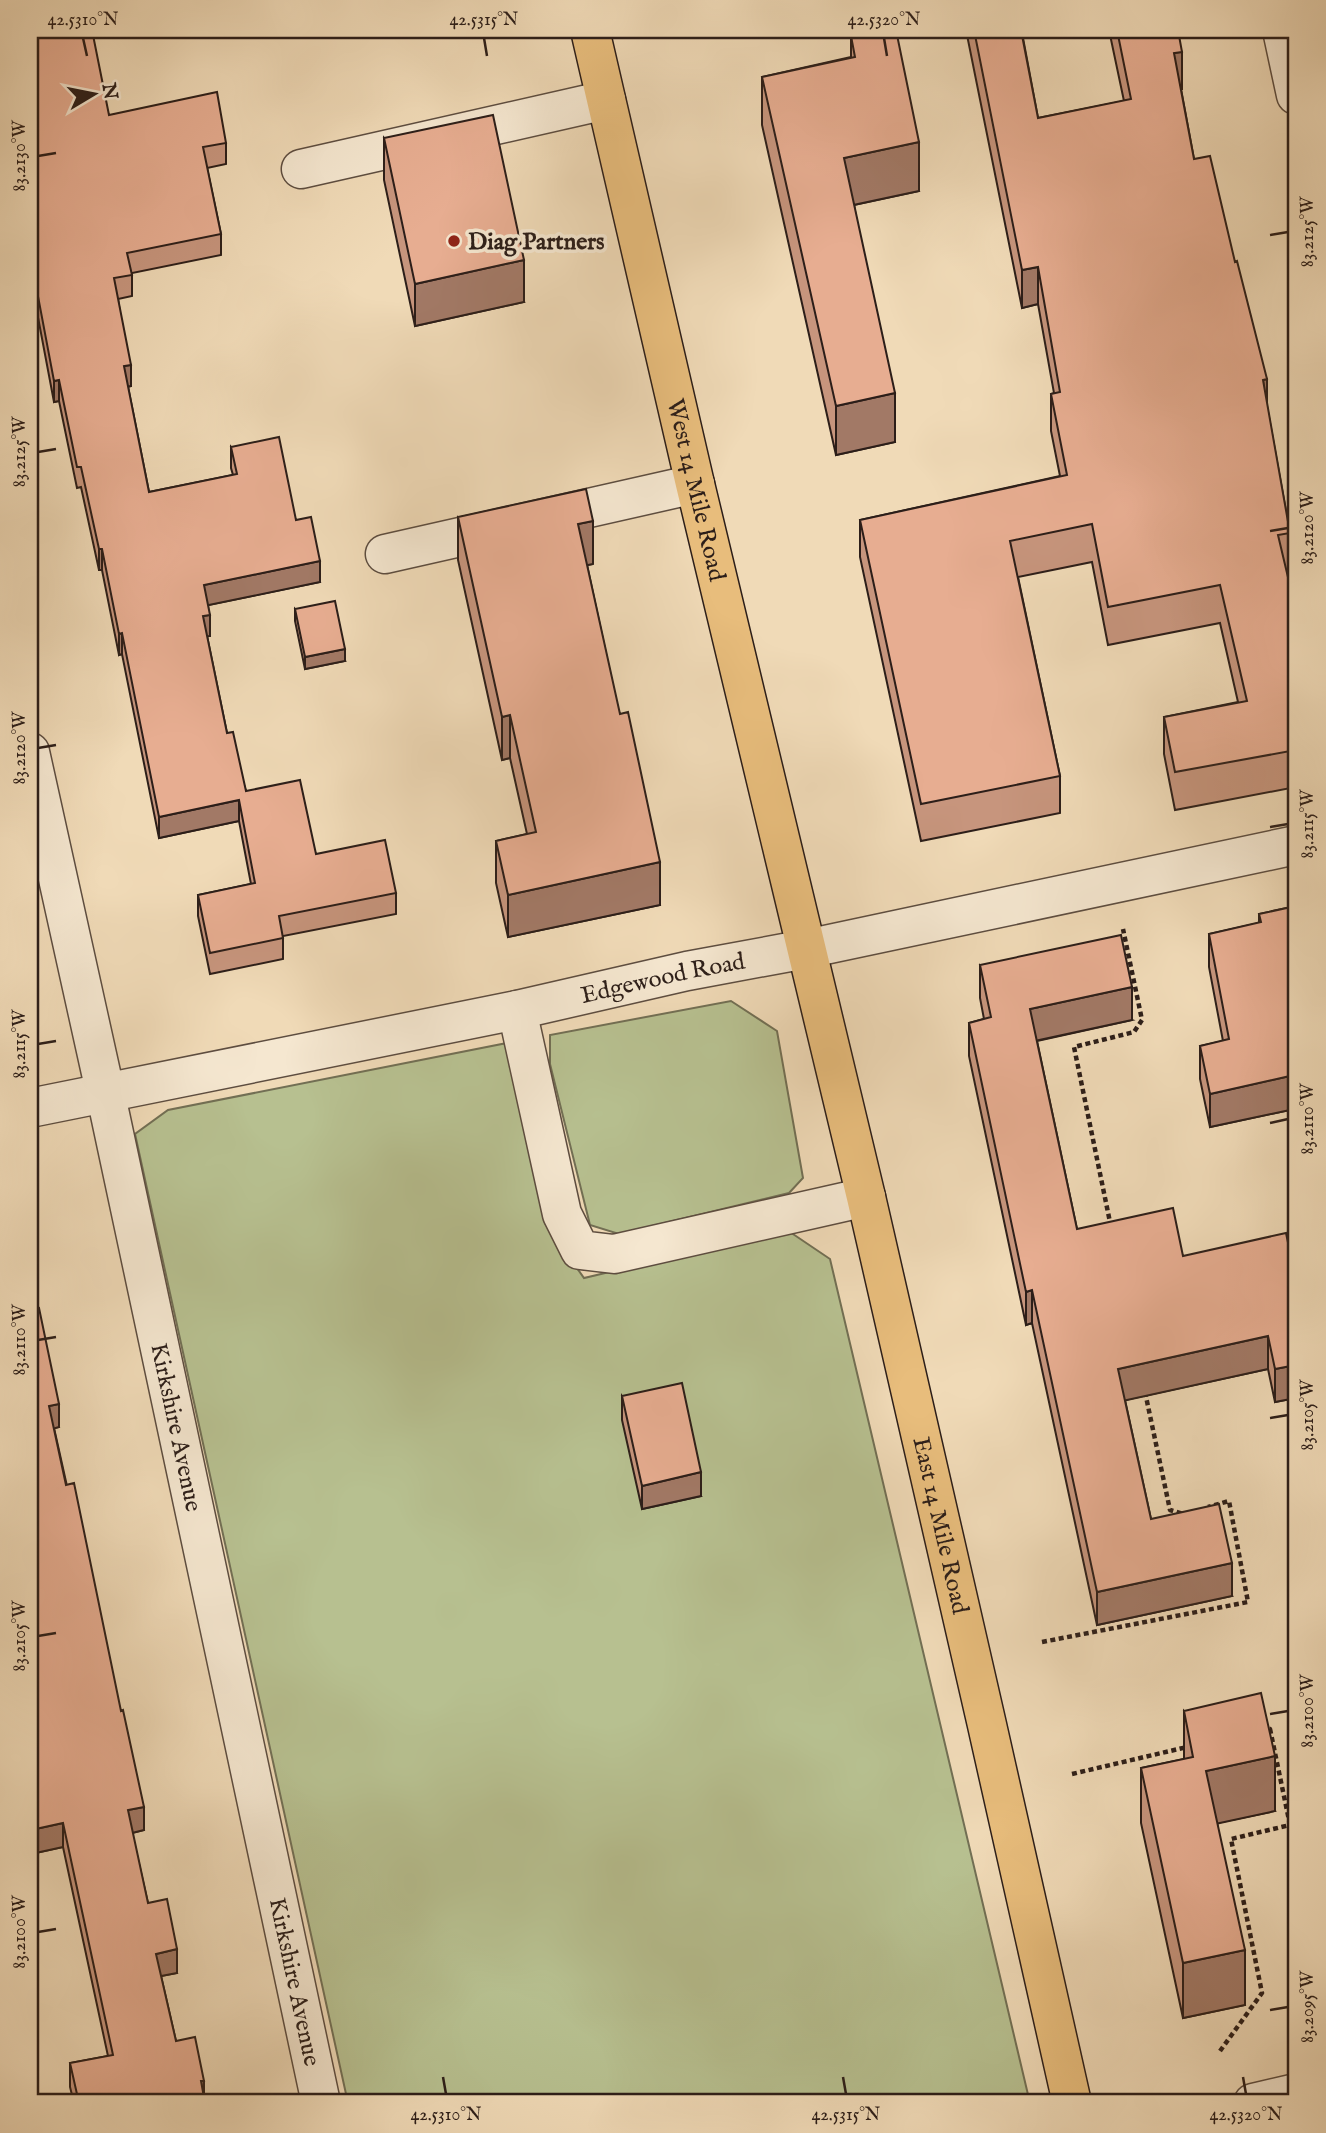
<svg xmlns="http://www.w3.org/2000/svg" width="1326" height="2133" font-family="'IM FELL English',serif">
	<style>
		.green { fill: #b7c090; stroke: #726f54; stroke-width: 2 }
		.lines { fill: none; stroke-linecap: round; stroke-linejoin: round }
		.minor-casing { stroke: #5d4d40; stroke-width: 41 }
		.major-casing { stroke: #2c1e19; stroke-width: 41 }
		.path { stroke: #2c1e19; stroke-width: 4.5; stroke-dasharray: 5 3.5; stroke-linecap: butt }
		.minor { stroke: #f5e7d0; stroke-width: 38 }
		.major { stroke: #e8bd7c; stroke-width: 38 }
		.wall { fill: #c7957d; stroke: #2c1e19; stroke-width: 2 }
		.shaded-wall { fill: #a27966; stroke: #2c1e19; stroke-width: 2 }
		.building { fill: #e7ad91; stroke: #2c1e19; stroke-width: 2 }
		.ticks { fill: none; stroke: #2c1e19; stroke-width: 2.5 }
		.poi-dot { fill: #8f2418; stroke: #f5e7d0; stroke-width: 2.5 }
		.labels { text-anchor: middle; stroke-width: 7; stroke-linejoin: round; paint-order: stroke }
		.poi-label { font-size: 24px; font-weight: bold; fill: #2c1e19; stroke: #f5e7d0; text-anchor: start }
		.street-label { font-size: 24px; fill: #2c1e19; stroke: #f5e7d0 }
		.neatline { fill: none; stroke: #2c1e19; stroke-width: 2.5 }
		.ticks-label { font-size: 18px; text-anchor: middle; fill: #2c1e19 }
	</style>
	<rect width="100%" height="100%" fill="#f0dab7"/>
	<filter id="stains"><feTurbulence type="fractalNoise" baseFrequency=".00286" numOctaves="4"/><feColorMatrix values="0 0 0 0 .2 0 0 0 0 .09 0 0 0 0 .02 0 0 0 .5 -.17"/></filter>
	<radialGradient id="worn" r=".72"><stop offset=".6" stop-color="#630" stop-opacity="0"/><stop offset="1" stop-color="#630" stop-opacity=".3"/></radialGradient>
	<!-- green -->
	<path class="green" d="M731 1001 777 1031 803 1178 789 1193 619 1234 590 1225 550 1064V1035Z
		M507 1043 545 1223 584 1278 787 1230 830 1259 1030 2103H348L135 1134 168 1110Z"/>
	<g class="lines">
		<!-- minor casing -->
		<g class="minor-casing">
			<g id="minor">
				<path d="M1282 30 1296 95"/>
				<path d="M301 169 606 100"/>
				<path d="M385 554 695 484"/>
				<path id="s1" d="M30 752 105 1091 321 2103"/>
				<path d="M517 1010 562 1214 580 1250 614 1254 866 1197"/>
				<path id="s2" d="M30 1108 517 1010 687 971 806 949 1296 845"/>
				<path d="M1253 2103 1296 2093"/>
			</g>
		</g>
		<!-- major casing -->
		<g class="major-casing">
			<g id="major">
				<path id="s3" d="M590 30 695 484 866 1197 987 1725 1072 2103"/>
			</g>
		</g>
		<!-- path -->
		<path class="path" d="M1111 1227 1074 1047 1134 1032 1142 1020 1123 929
			M1145 1392 1170 1510 1183 1514
			M1042 1642 1248 1602 1229 1501 1208 1507
			M1072 1774 1187 1747
			M1220 2051 1262 1993 1231 1839 1290 1825 1270 1729 1264 1730"/>
		<!-- minor -->
		<use href="#minor" class="minor"/>
		<!-- major -->
		<use href="#major" class="major"/>
	</g>
	<!-- wall -->
	<path class="wall" d="M30 30 109 115 226 143V164L207 168 221 234V255L132 273V296L118 299 131 386 128 387 149 492 233 475 231 468V447L296 520 320 582 208 605 210 636H207L227 733 246 791 316 854 396 893V914L283 936V959L210 974 198 916V895L251 884 239 821 159 838 122 654 119 655 102 570H99L81 487 77 488 59 401 54 402 30 275Z
		M966 30H1061L1023 38 1038 118 1124 101 1109 30H1178L1182 89H1181L1194 159 1267 406 1290 533V571H1287L1296 611V787L1175 810 1164 754V717L1238 702 1220 623 1108 645 1092 562 1018 577 1060 776V813L921 841 860 557V520L1060 476 1051 431V394L1054 393 1038 304 1022 308Z
		M851 36 919 191 854 205 895 442 836 455 762 125V77L851 57Z
		M384 138 524 302 415 326 384 180Z
		M458 517 593 564 587 565 660 905 508 937 496 883V841L527 834 510 758 502 760 458 560Z
		M295 609 345 661 305 669 295 621Z
		M1296 906V1137L1290 1110 1210 1127 1200 1079V1046L1223 1041 1209 967V934L1259 923V914Z
		M980 965 1132 1020 1037 1041 1077 1229 1183 1256 1296 1281V1398L1275 1402 1268 1369 1125 1400 1151 1519 1232 1596 1097 1625 1032 1323 1026 1325 969 1056V1023L984 1019 980 998Z
		M30 1310 59 1427 54 1428 144 1830 132 1833 148 1903 177 1973 161 1976 176 2041 204 2099 205 2103H74L70 2087V2063L108 2056 63 1847 31 1854 30 1846Z
		M622 1396 701 1496 642 1509 622 1420Z
		M1184 1711 1275 1811 1217 1823 1245 2005 1183 2018 1141 1823V1768L1184 1759Z"/>
	<!-- shaded-wall -->
	<path class="shaded-wall" d="M1182 52V89L1174 91V53Z
		M919 142V191L844 207V158Z
		M524 260V302L415 326V284Z
		M1038 267V304L1022 308V270Z
		M131 365V386L124 387V366Z
		M1267 379V416L1263 380Z
		M59 380V401L54 402V381Z
		M895 393V442L836 455V406Z
		M593 521V564L578 567V524Z
		M99 549H102V570H99Z
		M320 561V582L204 606V585Z
		M210 615V636L203 637V616Z
		M122 633V654L119 655V634Z
		M345 649V661L305 669V657Z
		M510 715V758L502 760V717Z
		M239 800V821L159 838V817Z
		M660 862V905L508 937V895Z
		M1132 987V1020L1030 1042V1009Z
		M1290 1076V1110L1210 1127V1094Z
		M1032 1290V1323L1026 1325V1292Z
		M1268 1336V1369L1118 1402V1369Z
		M1296 1365V1398L1275 1402V1369Z
		M59 1404V1427L49 1430V1406Z
		M701 1472V1496L642 1509V1486Z
		M1232 1563V1596L1097 1625V1592Z
		M1275 1756V1811L1206 1826V1771Z
		M144 1807V1830L128 1834V1810Z
		M63 1823V1847L31 1854V1830Z
		M177 1949V1973L156 1977V1954Z
		M1245 1950V2005L1183 2018V1963Z
		M201 2081H204V2103Z"/>
	<!-- building -->
	<path class="building" d="M30 30H92L109 115 217 92 226 143 203 147 221 234 127 253 132 275 114 278 131 365 124 366 149 492 237 474 231 447 279 437 296 520 311 517 320 561 204 585 210 615 203 616 227 733 233 732 246 791 300 780 316 854 385 840 396 893 279 916 283 938 210 953 198 895 255 883 239 800 159 817 122 633 119 634 102 549H99L81 467H77L59 380 54 381 30 254Z
		M880 30H896L919 142 844 158 895 393 836 406 762 77 855 57 851 36Z
		M974 30H1021L1038 118 1131 99 1117 30H1178L1182 52 1174 53 1194 159 1210 156 1235 262 1237 261 1267 379 1263 380 1290 533 1278 535 1296 611V750L1175 772 1164 717 1247 701 1220 585 1108 607 1092 524 1010 541 1060 776 921 804 860 520 1067 475 1051 394 1060 392 1038 267 1022 270Z
		M493 115 524 260 415 284 384 138Z
		M586 489 593 521 578 524 620 714 628 712 660 862 508 895 496 841 536 832 510 715 502 717 458 517Z
		M335 601 345 649 305 657 295 609Z
		M1296 906V1103L1290 1076 1210 1094 1200 1046 1229 1039 1209 934 1261 922 1259 914Z
		M1121 935 1132 987 1030 1009 1077 1229 1173 1208 1183 1256 1286 1233 1296 1281V1365L1275 1369 1268 1336 1118 1369 1151 1519 1219 1504 1232 1563 1097 1592 1032 1290 1026 1292 969 1023 991 1017 980 965Z
		M39 1308 59 1404 49 1406 66 1485 74 1483 121 1711 123 1710 144 1807 128 1810 148 1903 167 1899 177 1949 156 1954 176 2041 195 2037 204 2081H201L205 2103H79L70 2063 113 2055 63 1823 31 1830 30 1822V1310Z
		M682 1383 701 1472 642 1486 622 1396Z
		M1261 1693 1275 1756 1206 1771 1245 1950 1183 1963 1141 1768 1193 1757 1184 1711Z"/>
	<!-- ticks -->
	<path class="ticks" d="M83 38 87 56M484 38 487 56M884 38 887 56M38 156 56 153M1270 235 1288 232M38 452 56 449M1270 531 1288 528M38 748 56 745M1270 827 1288 824M38 1044 56 1041M1270 1123 1288 1119M38 1340 56 1337M1270 1418 1288 1415M38 1636 56 1633M1270 1714 1288 1711M38 1932 56 1929M1270 2010 1288 2007M443 2077 446 2094M843 2077 846 2094M1243 2077 1246 2094"/>
	<!-- markers -->
	<circle class="poi-dot" cx="454" cy="241" r="7"/>
	<g class="labels">
		<!-- poi labels -->
		<g class="poi-label">
			<text x="468" y="249">Diag Partners</text>
		</g>
		<!-- street labels -->
		<g class="street-label">
			<text dy="8" stroke="none"><textPath href="#s3" startOffset="472">West 14 Mile Road</textPath></text>
			<text dy="8" stroke="none"><textPath href="#s2" startOffset="646">Edgewood Road</textPath></text>
			<text dy="8" stroke="none"><textPath href="#s1" startOffset="691">Kirkshire Avenue</textPath></text>
			<text dy="8" stroke="none"><textPath href="#s3" startOffset="1536">East 14 Mile Road</textPath></text>
			<text dy="8" stroke="none"><textPath href="#s1" startOffset="1258">Kirkshire Avenue</textPath></text>
		</g>
	</g>
	<!-- margin -->
	<rect width="1326" height="2133" fill="none" stroke="#f0dab7" stroke-width="77"/>
	<!-- north arrow -->
	<g transform="translate(94 94) rotate(80)" stroke="#f5e7d0" stroke-width="5" paint-order="stroke">
	<path d="M0-5L12 26L0 18L-12 26Z" fill="#2c1e19"/>
	<text y="-10" font-size="19" font-weight="bold" text-anchor="middle" fill="#2c1e19">N</text>
	</g>
	<rect x="38" y="38" width="1250" height="2056" class="neatline"/>
	<g class="ticks-label">
		<text x="83" y="25">42.5310°N</text>
		<text x="484" y="25">42.5315°N</text>
		<text x="884" y="25">42.5320°N</text>
		<text transform="translate(19 156) rotate(-90)" y="6">83.2130°W</text>
		<text transform="translate(1307 232) rotate(-90)" y="6">83.2125°W</text>
		<text transform="translate(19 452) rotate(-90)" y="6">83.2125°W</text>
		<text transform="translate(1307 528) rotate(-90)" y="6">83.2120°W</text>
		<text transform="translate(19 748) rotate(-90)" y="6">83.2120°W</text>
		<text transform="translate(1307 824) rotate(-90)" y="6">83.2115°W</text>
		<text transform="translate(19 1044) rotate(-90)" y="6">83.2115°W</text>
		<text transform="translate(1307 1119) rotate(-90)" y="6">83.2110°W</text>
		<text transform="translate(19 1340) rotate(-90)" y="6">83.2110°W</text>
		<text transform="translate(1307 1415) rotate(-90)" y="6">83.2105°W</text>
		<text transform="translate(19 1636) rotate(-90)" y="6">83.2105°W</text>
		<text transform="translate(1307 1711) rotate(-90)" y="6">83.2100°W</text>
		<text transform="translate(19 1932) rotate(-90)" y="6">83.2100°W</text>
		<text transform="translate(1307 2007) rotate(-90)" y="6">83.2095°W</text>
		<text x="446" y="2120">42.5310°N</text>
		<text x="846" y="2120">42.5315°N</text>
		<text x="1246" y="2120">42.5320°N</text>
	</g>
	<rect width="100%" height="100%" filter="url(#stains)"/>
	<rect width="100%" height="100%" fill="url(#worn)"/>
</svg>
